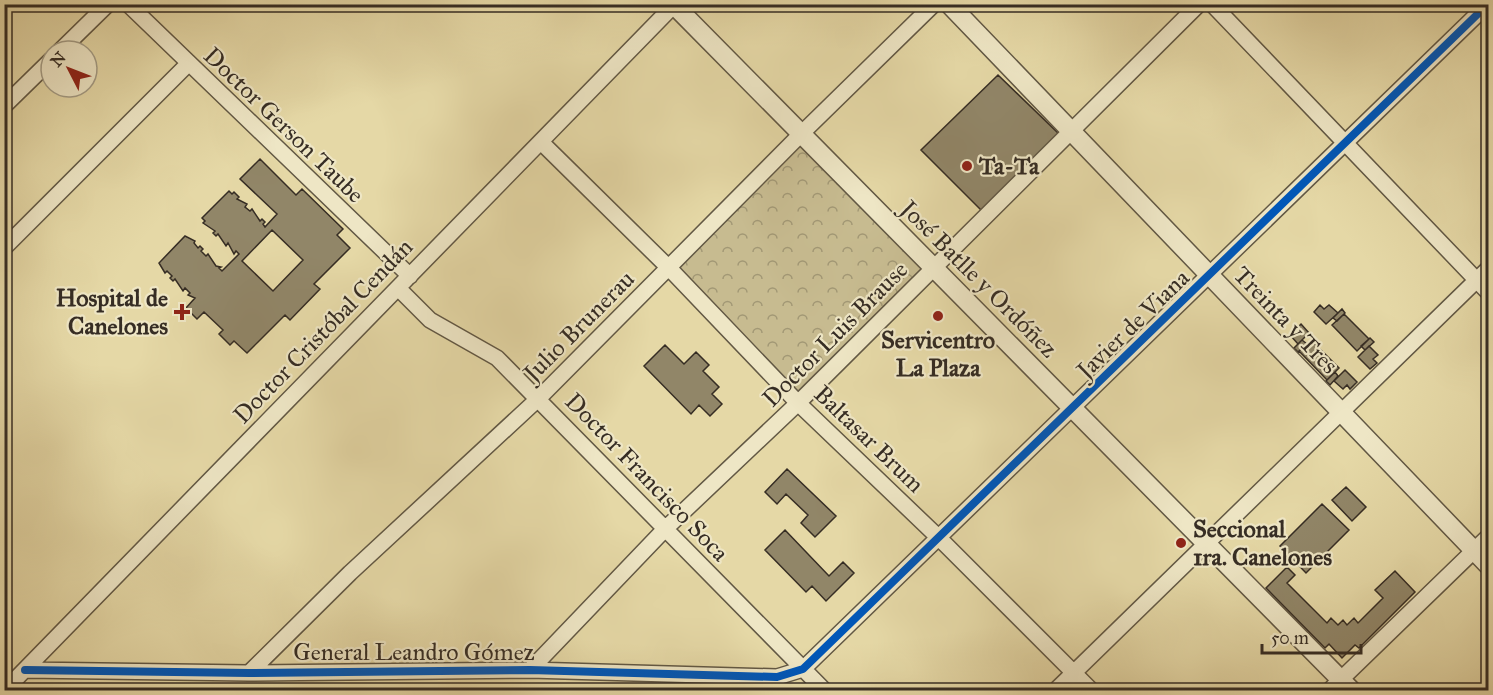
<svg xmlns="http://www.w3.org/2000/svg" width="1493" height="695" font-family="'IM FELL Great Primer',serif">
	<style>
		.forest { fill: url(#forest-crowns); stroke: #7e745a; stroke-width: 1.5 }
		.building { fill: #918668; stroke: #362d24; stroke-width: 1.5; fill-rule: evenodd }
		.lines { fill: none; stroke-linecap: round; stroke-linejoin: round }
		.minor-casing { stroke: #625844; stroke-width: 18 }
		.tertiary-casing { stroke: #625844; stroke-width: 21 }
		.minor { stroke: #eee6c5; stroke-width: 15 }
		.tertiary { stroke: #eee6c5; stroke-width: 18 }
		.cycleway-casing { stroke: #eee6c5; stroke-width: 11 }
		.cycleway { stroke: #0057b8; stroke-width: 8 }
		.poi-dot { fill: #8f2418; stroke: #eee6c5; stroke-width: 2 }
		.labels { text-anchor: middle; stroke-width: 4.5; stroke-linejoin: round; paint-order: stroke }
		.street-label { font-size: 24px; fill: #362d24; stroke: #eee6c5 }
		.poi-label { font-size: 24px; font-weight: bold; fill: #362d24; stroke: #eee6c5; text-anchor: start }
	</style>
	<defs>
		<pattern id="forest-crowns" width="20" height="18" patternUnits="userSpaceOnUse" patternTransform="scale(1.5)"><rect width="20" height="18" fill="#c7bb90"/><path d="M2 6a3 3 0 1 1 6 0M12 15a3 3 0 1 1 6 0" fill="none" stroke="#a29875"/></pattern>
	</defs>
	<rect width="100%" height="100%" fill="#e5d8a6"/>
	<filter id="stains"><feTurbulence type="fractalNoise" baseFrequency=".00333" numOctaves="4"/><feColorMatrix values="0 0 0 0 .2 0 0 0 0 .09 0 0 0 0 .02 0 0 0 .5 -.17"/></filter>
	<radialGradient id="worn" r=".72"><stop offset=".6" stop-color="#630" stop-opacity="0"/><stop offset="1" stop-color="#630" stop-opacity=".3"/></radialGradient>
	<!-- forest -->
	<path class="forest" d="M800 144 925 270 800 394 674 268Z"/>
	<!-- building -->
	<path class="building" d="M998 75 1059 134 982 211 921 150Z
		M260 159 296 195 302 189 343 229 337 235 350 248 314 284 320 289 290 320 285 315 247 353 234 341 230 345 219 334 223 330 204 312 197 319 186 308 195 298 188 295 190 293 185 288 183 291 175 279 173 281 170 278 172 276 167 271 165 273 159 263 185 236 195 241 194 243 198 248 200 246 203 249 201 251 206 256 208 254 216 266 221 267 219 268 222 271 239 254 236 251 234 254 228 243 226 246 218 234 216 236 213 233 215 231 203 223 205 221 202 218 229 191 232 194 234 192 239 197 237 199 247 204 245 207 250 211 252 209 260 221 262 219 265 222 263 224 265 227 277 214 240 179ZM272 230 303 260 273 291 242 261Z
		M1320 305 1324 309 1329 305 1338 313 1326 324 1314 312Z
		M1342 309 1345 313 1337 321 1333 318Z
		M1344 314 1369 339 1357 351 1332 325Z
		M1301 324 1309 333 1298 344 1290 335Z
		M1370 338 1374 342 1365 350 1361 346Z
		M1302 340 1307 344 1298 352 1294 348Z
		M1311 340 1339 368 1327 380 1299 351Z
		M665 345 684 364 696 352 709 365 703 371 719 387 712 394 722 404 710 416 699 405 691 414 644 366Z
		M1369 346 1378 355 1373 359 1377 363 1370 369 1358 357Z
		M1345 370 1357 382 1350 389 1347 385 1343 389 1334 381Z
		M1335 372 1338 376 1330 385 1326 381Z
		M787 469 836 516 815 537 801 523 808 515 786 494 777 504 765 492Z
		M1346 487 1366 507 1352 521 1332 500Z
		M1322 504 1349 530 1306 573 1280 546Z
		M785 530 829 576 843 562 854 573 826 601 812 586 806 592 765 550Z
		M1287 567 1295 575 1287 583 1327 623 1331 618 1338 625 1343 620 1347 625 1354 618 1358 623 1383 598 1375 590 1395 571 1415 592 1359 648 1355 645 1342 658 1329 644 1325 648 1266 588Z"/>
	<g class="lines">
		<!-- minor casing -->
		<g class="minor-casing">
			<path id="minor" d="M128 4 410 276
				M1212 4 1488 292
				M60 51 108 4
				M4 106 51 60
				M541 142 669 268 798 403 938 537 1091 690
				M4 248 188 64
				M398 288 430 320 497 358 824 690
				M25 670 249 673 530 670 777 677 803 669 1488 4
				M530 670 665 529 798 403 1199 4
				M249 673 350 573 539 398 800 135 934 4
				M5 690 674 5
				M1056 690 1488 269
				M1330 690 1488 537"/>
		</g>
		<!-- tertiary casing -->
		<g class="tertiary-casing">
			<path id="tertiary" d="M673 4 1351 690
				M949 4 1488 565"/>
		</g>
		<!-- minor -->
		<use href="#minor" class="minor"/>
		<!-- tertiary -->
		<use href="#tertiary" class="tertiary"/>
		<!-- cycleway casing -->
		<g class="cycleway-casing">
			<path id="cycleway" d="M25 670 249 673 530 670 777 677 803 669 1488 4"/>
		</g>
		<!-- cycleway -->
		<use href="#cycleway" class="cycleway"/>
	</g>
	<!-- markers -->
	<g class="poi-dot">
		<circle cx="967" cy="166" r="6"/>
		<path d="M179 303h6v6h6v6h-6v6h-6v-6h-6v-6h6z"/>
		<circle cx="938" cy="316" r="6"/>
		<circle cx="1181" cy="543" r="6"/>
	</g>
	<g class="labels">
		<!-- street labels -->
		<g class="street-label">
			<text transform="translate(284 125) rotate(44)" y="8">Doctor Gerson Taube</text>
			<text transform="translate(979 279) rotate(45)" y="8">José Batlle y Ordóñez</text>
			<text transform="translate(1286 320) rotate(46)" y="8">Treinta y Tres</text>
			<text transform="translate(1133 324) rotate(-44)" y="8">Javier de Viana</text>
			<text transform="translate(579 326) rotate(-45)" y="8">Julio Brunerau</text>
			<text transform="translate(323 331) rotate(-46)" y="8">Doctor Cristóbal Cendán</text>
			<text transform="translate(835 334) rotate(-45)" y="8">Doctor Luis Brause</text>
			<text transform="translate(869 439) rotate(44)" y="8">Baltasar Brum</text>
			<text transform="translate(647 477) rotate(46)" y="8">Doctor Francisco Soca</text>
			<text x="414" y="660">General Leandro Gómez</text>
		</g>
		<!-- poi labels -->
		<g class="poi-label">
			<text x="979" y="174">Ta-Ta</text>
			<text x="168" y="306" text-anchor="end">Hospital de<tspan x="168" dy="28">Canelones</tspan></text>
			<text x="938" y="348" text-anchor="middle">Servicentro<tspan x="938" dy="28">La Plaza</tspan></text>
			<text x="1193" y="537">Seccional<tspan x="1193" dy="28">1ra. Canelones</tspan></text>
		</g>
	</g>
	<!-- margin -->
	<rect width="1493" height="695" fill="none" stroke="#e5d8a6" stroke-width="24"/>
	<rect x="6" y="6" width="1481" height="683" fill="none" stroke="#362d24" stroke-width="3"/>
	<rect x="12" y="12" width="1469" height="671" fill="none" stroke="#362d24" stroke-width="1.5"/>
	<!-- north arrow -->
	<g transform="translate(69 69) rotate(312)"><circle r="28" fill="#eee6c5" stroke="#a49c85" stroke-width="1.5"/>
	<path d="M0-4.5L10 22L0 15L-10 22Z" fill="#8f2418"/>
	<text y="-9" font-size="16" font-weight="bold" text-anchor="middle" fill="#362d24">N</text>
	</g>
	<!-- scale -->
	<path d="M1262 644v9h99v-9" fill="none" stroke="#362d24" stroke-width="3"/>
	<text x="1271" y="644" font-size="18" fill="#362d24" stroke="#eee6c5" stroke-width="4.5" paint-order="stroke">50 m</text>
	<rect width="100%" height="100%" filter="url(#stains)"/>
	<rect width="100%" height="100%" fill="url(#worn)"/>
</svg>
